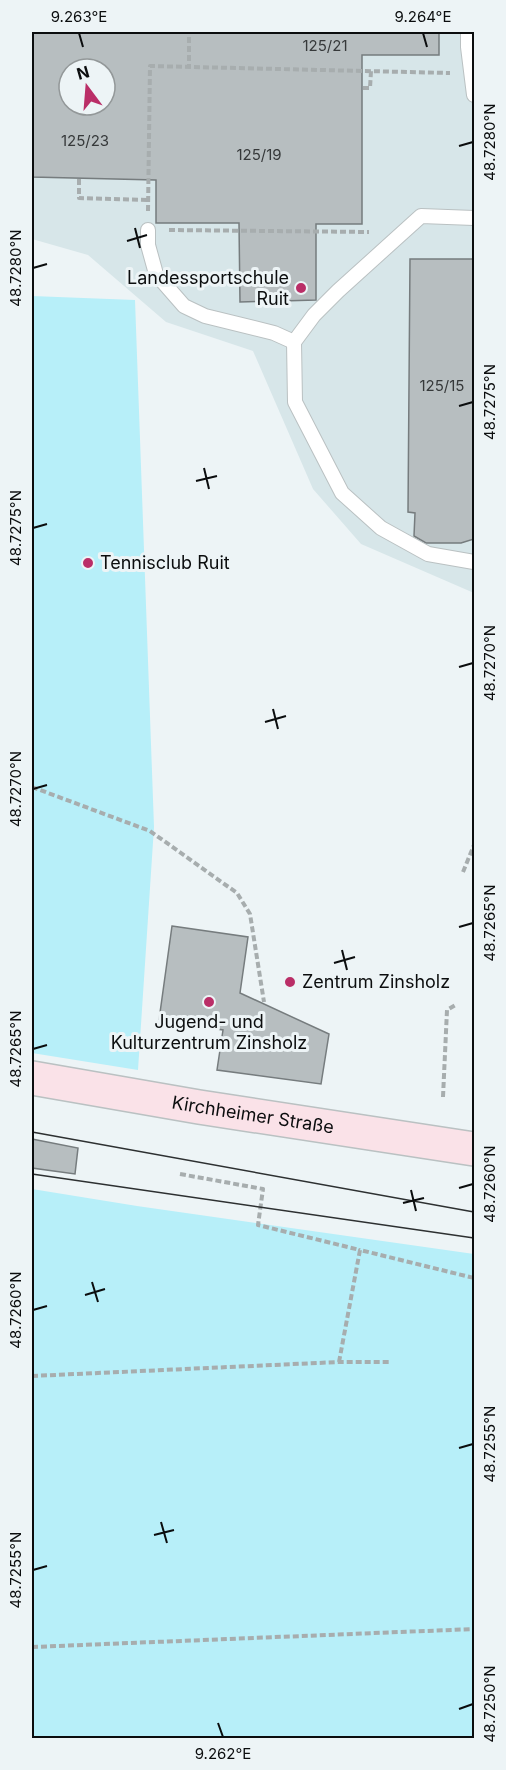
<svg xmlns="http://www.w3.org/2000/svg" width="506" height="1770" font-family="Inter,sans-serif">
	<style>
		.built { fill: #d7e6e9; fill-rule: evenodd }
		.green { fill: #b7eff9 }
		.building { fill: #b7bec0; stroke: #767c7e; stroke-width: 1.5; fill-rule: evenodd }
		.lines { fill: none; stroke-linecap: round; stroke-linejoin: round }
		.service-casing { stroke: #bac1c2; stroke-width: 16 }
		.secondary-casing { stroke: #bac1c2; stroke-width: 36 }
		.path { stroke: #a7adae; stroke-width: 4; stroke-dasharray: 6 3; stroke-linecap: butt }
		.service { stroke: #fff; stroke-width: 14 }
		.secondary { stroke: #fae2e8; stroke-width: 33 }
		.tram { stroke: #2d3031; stroke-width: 1.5 }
		.ticks { fill: none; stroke: #0b0d0e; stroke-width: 2 }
		.poi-dot { fill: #ba2e67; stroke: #edf4f6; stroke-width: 2 }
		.labels { text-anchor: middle; stroke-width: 6; stroke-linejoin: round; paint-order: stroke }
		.number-label { font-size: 15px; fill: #36393a }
		.poi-label { font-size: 18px; fill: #0b0d0e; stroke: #edf4f6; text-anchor: start }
		.street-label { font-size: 18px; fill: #0b0d0e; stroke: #edf4f6 }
		.neatline { fill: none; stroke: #0b0d0e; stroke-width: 2 }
		.ticks-label { font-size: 15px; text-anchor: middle; fill: #0b0d0e }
	</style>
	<rect width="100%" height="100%" fill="#edf4f6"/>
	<!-- built -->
	<path class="built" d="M32 32H474V593L361 544 313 489 253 351 166 322 88 255 32 239ZM69 69H105V105H69Z"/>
	<!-- green -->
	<path class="green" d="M32 296 135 300 154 827 138 1070 32 1053Z
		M32 1189 137 1206 474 1254V1738H32Z"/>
	<!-- building -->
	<path class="building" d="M32 32H439V55H362V224H316V300L240 302 239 223H156V180L32 177ZM69 69H105V105H69Z
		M410 259H474V539L461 543H426L414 536 415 513 408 512Z
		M172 926 248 937 240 993 329 1034 321 1084 217 1070 223 1030 159 1020Z
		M32 1139 78 1148 75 1174 32 1168Z"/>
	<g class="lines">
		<!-- service casing -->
		<g class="service-casing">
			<path id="service" d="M468 32V47L474 95
				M474 218 421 216 338 291 314 315 294 342 295 402 342 493 381 528 428 554 474 562
				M148 230V245L156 274 184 306 205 316 274 333 294 342"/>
		</g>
		<!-- secondary casing -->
		<g class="secondary-casing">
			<g id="secondary">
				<path id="s1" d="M32 1078 199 1107 474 1149"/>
			</g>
		</g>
		<!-- path -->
		<path class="path" d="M189 37V66
			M363 88H370L371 71
			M79 179V198L149 200
			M148 211 150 66 450 73
			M169 230 369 232
			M32 787 150 831 237 893 250 914 264 1002
			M463 872 474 845
			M443 1097 447 1010 457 1004
			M180 1174 263 1189 258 1225 360 1250
			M339 1362 360 1250 474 1278
			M32 1376 339 1362H389
			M32 1647 474 1629"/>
		<!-- service -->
		<use href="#service" class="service"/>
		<!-- secondary -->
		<use href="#secondary" class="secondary"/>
		<!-- tram -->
		<path class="tram" d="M32 1132 474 1212
			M32 1174 474 1238"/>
	</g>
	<!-- ticks -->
	<path class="ticks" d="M79 33 83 47M423 33 427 47M459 146 473 142M135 228 140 248M127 241 147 235M33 268 47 264M459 406 473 402M204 468 209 489M196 481 217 476M33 528 47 524M459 667 473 663M273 709 278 729M265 722 286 716M33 789 47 785M459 927 473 923M342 950 347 970M334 963 355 957M33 1049 47 1045M459 1188 473 1184M411 1190 416 1211M403 1203 424 1198M92 1282 98 1302M85 1295 105 1289M33 1310 47 1306M459 1448 473 1444M161 1522 167 1543M154 1535 174 1530M33 1570 47 1566M459 1709 473 1704M218 1723 223 1737"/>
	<!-- markers -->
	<g class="poi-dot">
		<circle cx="301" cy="288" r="6"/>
		<circle cx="88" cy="563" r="6"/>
		<circle cx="290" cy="982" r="6"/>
		<circle cx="209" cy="1002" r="6"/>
	</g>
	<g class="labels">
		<!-- number labels -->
		<g class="number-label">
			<text x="325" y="51">125/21</text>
			<text x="85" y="146">125/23</text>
			<text x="259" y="160">125/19</text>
			<text x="442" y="391">125/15</text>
		</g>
		<!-- poi labels -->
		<g class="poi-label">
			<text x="289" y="284" text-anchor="end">Landessportschule<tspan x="289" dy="21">Ruit</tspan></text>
			<text x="100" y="569">Tennisclub Ruit</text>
			<text x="302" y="988">Zentrum Zinsholz</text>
			<text x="209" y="1028" text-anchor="middle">Jugend- und<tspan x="209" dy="21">Kulturzentrum Zinsholz</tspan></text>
		</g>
		<!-- street labels -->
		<g class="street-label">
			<text dy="6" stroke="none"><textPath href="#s1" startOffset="224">Kirchheimer Straße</textPath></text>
		</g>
	</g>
	<!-- border -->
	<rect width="506" height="1770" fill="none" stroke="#edf4f6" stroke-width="66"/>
	<!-- north arrow -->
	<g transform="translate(87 87) rotate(344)"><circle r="28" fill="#edf4f6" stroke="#939899" stroke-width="1.5"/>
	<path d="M0-4.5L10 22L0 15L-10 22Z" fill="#ba2e67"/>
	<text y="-9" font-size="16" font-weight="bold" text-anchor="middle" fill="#0b0d0e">N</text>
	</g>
	<rect x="33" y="33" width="440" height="1704" class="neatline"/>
	<g class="ticks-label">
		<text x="79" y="22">9.263°E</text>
		<text x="423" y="22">9.264°E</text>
		<text transform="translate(490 142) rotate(-90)" y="5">48.7280°N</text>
		<text transform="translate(16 268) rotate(-90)" y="5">48.7280°N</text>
		<text transform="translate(490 402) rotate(-90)" y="5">48.7275°N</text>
		<text transform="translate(16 528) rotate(-90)" y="5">48.7275°N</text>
		<text transform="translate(490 663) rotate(-90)" y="5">48.7270°N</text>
		<text transform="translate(16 789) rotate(-90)" y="5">48.7270°N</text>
		<text transform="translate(490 923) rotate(-90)" y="5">48.7265°N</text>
		<text transform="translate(16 1049) rotate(-90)" y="5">48.7265°N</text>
		<text transform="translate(490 1184) rotate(-90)" y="5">48.7260°N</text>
		<text transform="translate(16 1310) rotate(-90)" y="5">48.7260°N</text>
		<text transform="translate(490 1444) rotate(-90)" y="5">48.7255°N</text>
		<text transform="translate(16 1570) rotate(-90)" y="5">48.7255°N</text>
		<text transform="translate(490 1704) rotate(-90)" y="5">48.7250°N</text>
		<text x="223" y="1759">9.262°E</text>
	</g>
</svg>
